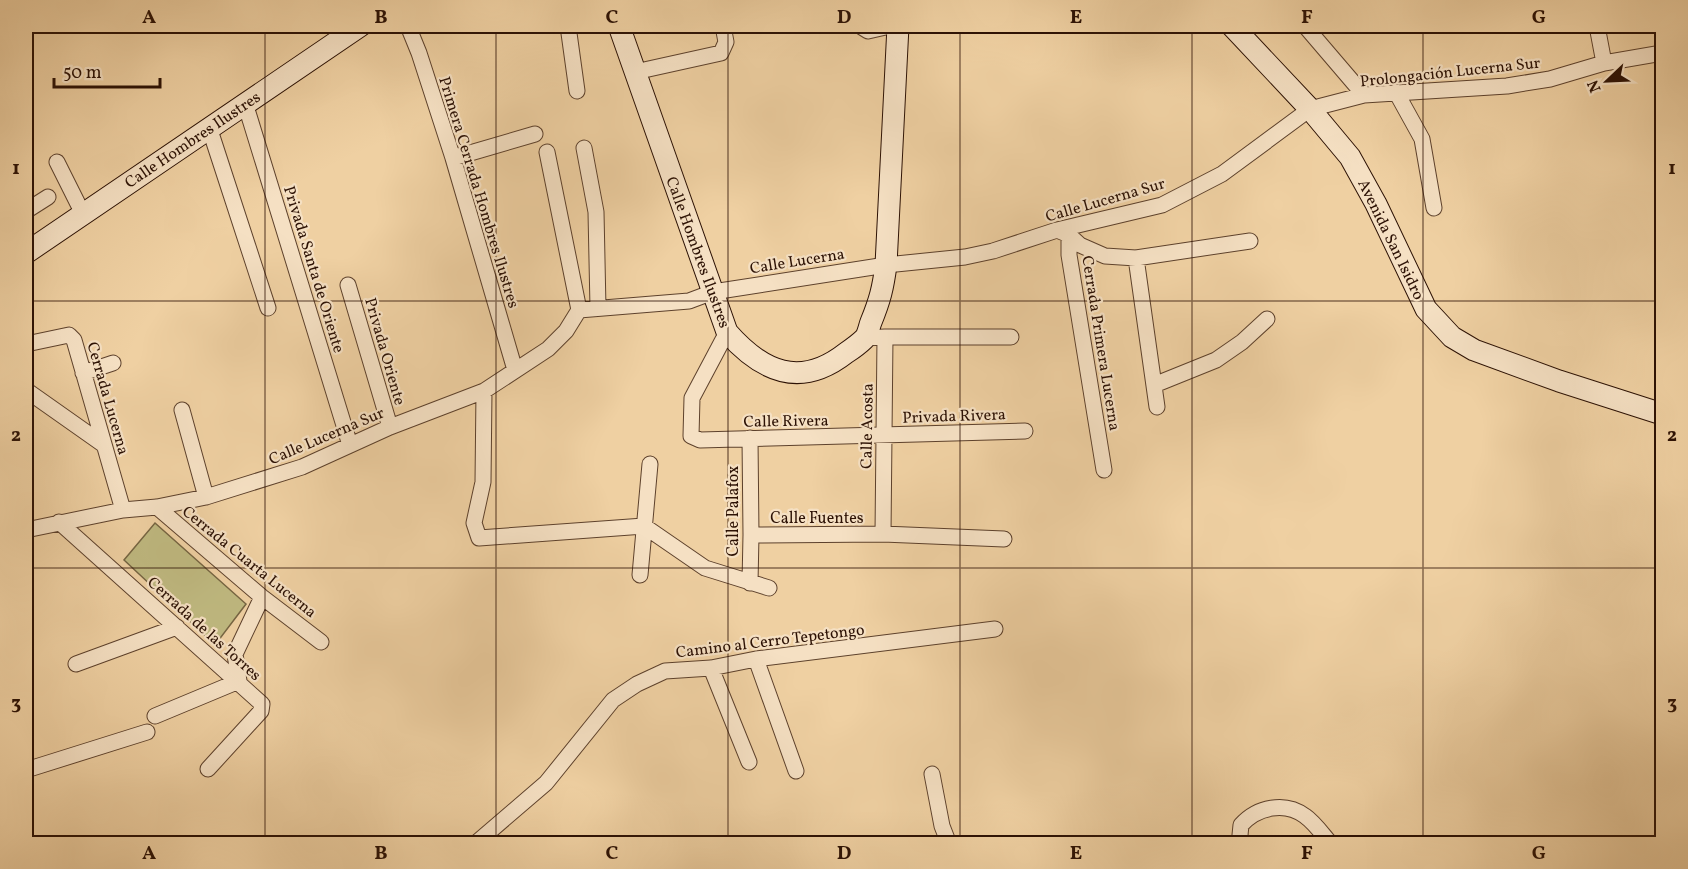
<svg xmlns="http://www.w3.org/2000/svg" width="1688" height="869" font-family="Vollkorn,serif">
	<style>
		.pitch { fill: #bfb980; stroke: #766542; stroke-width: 1.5 }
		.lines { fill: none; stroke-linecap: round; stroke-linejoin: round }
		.street-casing { stroke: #5d412c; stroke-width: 17 }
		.secondary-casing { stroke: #2c1104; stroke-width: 23 }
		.street { stroke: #f5e0c3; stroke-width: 15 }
		.secondary { stroke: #f5e0c3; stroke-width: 21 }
		.grid { fill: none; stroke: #2c1104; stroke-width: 1.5; stroke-opacity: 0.55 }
		.labels { text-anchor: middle; stroke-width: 4.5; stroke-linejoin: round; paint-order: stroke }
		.street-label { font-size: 16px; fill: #2c1104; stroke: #f5e0c3 }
		.neatline { fill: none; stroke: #2c1104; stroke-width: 2 }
		.grid-label { font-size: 20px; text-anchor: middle; font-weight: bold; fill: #2c1104 }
	</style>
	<rect width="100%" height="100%" fill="#efd0a2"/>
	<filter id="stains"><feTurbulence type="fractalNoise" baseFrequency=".00333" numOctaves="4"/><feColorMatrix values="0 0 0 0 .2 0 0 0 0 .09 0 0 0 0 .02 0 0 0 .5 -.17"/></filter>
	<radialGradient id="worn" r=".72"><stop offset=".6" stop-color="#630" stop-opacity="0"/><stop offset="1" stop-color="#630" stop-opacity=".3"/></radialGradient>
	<!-- pitch -->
	<path class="pitch" d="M155 523 246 604 215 645 124 560Z"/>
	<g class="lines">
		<!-- street casing -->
		<g class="street-casing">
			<path id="street" d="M408 26 419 53 453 158 515 370
				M568 26 577 91
				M860 26 868 31 890 26
				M1305 26 1364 95
				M1597 26 1604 63
				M635 72 721 53 726 42 723 26
				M1396 92 1422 139 1434 208
				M245 103 350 445
				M209 127 268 308
				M584 148 596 212 598 308
				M547 152 579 310
				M453 158 535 134
				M57 162 83 214
				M26 211 48 197
				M1057 230 1069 235V255L1104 470
				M1069 235 1080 245 1105 256 1136 258 1250 241
				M1136 258 1157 407
				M348 285 390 427
				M727 332 692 398 691 436 700 440 1025 431
				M885 337H1011
				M865 338 885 337 883 534
				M31 343 69 335 74 340 123 510
				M83 373 113 363
				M1154 385 1216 360 1242 342 1267 319
				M26 390 104 445
				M484 391 483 482 474 523 479 538 644 526 705 568 769 588
				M182 410 206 497
				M750 438 751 535 750 583
				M157 507 262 597 321 642
				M59 522 262 704 261 711 208 769
				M26 530 123 510 157 507 206 497 302 467 390 427 484 391 548 349 566 331 579 310 689 301 713 292 886 265 965 257 993 251 1057 230 1162 205 1222 174 1310 109 1364 95 1507 86 1550 79 1604 63 1662 53
				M751 535 883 534 1004 539
				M640 575 650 464
				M756 659 796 771
				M76 664 177 627
				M711 668 749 762
				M155 716 239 681 235 654 262 597
				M26 770 147 732
				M932 774 942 826 949 844
				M475 844 546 783 613 700 637 684 665 671 711 668 756 659 995 629
				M1242 844 1240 835 1241 825C1257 807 1285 801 1305 816 1315 823 1323 835 1331 844"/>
		</g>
		<!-- secondary casing -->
		<g class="secondary-casing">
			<path id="secondary" d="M619 26 727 332C762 372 800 389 846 353 852 349 859 344 864 339 868 335 869 327 871 322 880 300 883 288 886 265L898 26
				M1232 26 1310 109 1350 157 1376 204 1426 309 1452 337 1474 350 1559 381 1662 414
				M26 253 360 26"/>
		</g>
		<!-- street -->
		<use href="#street" class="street"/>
		<!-- secondary -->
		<use href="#secondary" class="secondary"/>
	</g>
	<!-- grid -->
	<path class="grid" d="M265 26V844M496 26V844M728 26V844M960 26V844M1192 26V844M1423 26V844M26 301H1662M26 568H1662"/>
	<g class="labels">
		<!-- street labels -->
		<g class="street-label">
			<text transform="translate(1450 71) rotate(-6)" y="6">Prolongación Lucerna Sur</text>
			<text transform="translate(192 139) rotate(-34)" y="6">Calle Hombres Ilustres</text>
			<text transform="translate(480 192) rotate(73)" y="6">Primera Cerrada Hombres Ilustres</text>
			<text transform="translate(1105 199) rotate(-16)" y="6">Calle Lucerna Sur</text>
			<text transform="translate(1392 239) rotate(64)" y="6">Avenida San Isidro</text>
			<text transform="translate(699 252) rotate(70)" y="6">Calle Hombres Ilustres</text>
			<text transform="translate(797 260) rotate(-9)" y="6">Calle Lucerna</text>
			<text transform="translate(315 269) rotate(73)" y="6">Privada Santa de Oriente</text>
			<text transform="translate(1102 343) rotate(81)" y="6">Cerrada Primera Lucerna</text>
			<text transform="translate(386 351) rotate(74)" y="6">Privada Oriente</text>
			<text transform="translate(109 398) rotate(74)" y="6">Cerrada Lucerna</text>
			<text transform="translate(954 415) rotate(-2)" y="6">Privada Rivera</text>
			<text transform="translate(786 420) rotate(-1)" y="6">Calle Rivera</text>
			<text transform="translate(866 426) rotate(-89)" y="6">Calle Acosta</text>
			<text transform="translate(326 435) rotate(-23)" y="6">Calle Lucerna Sur</text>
			<text transform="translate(732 511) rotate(-90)" y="6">Calle Palafox</text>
			<text x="817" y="523">Calle Fuentes</text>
			<text transform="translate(250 561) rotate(39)" y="6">Cerrada Cuarta Lucerna</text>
			<text transform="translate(205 628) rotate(42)" y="6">Cerrada de las Torres</text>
			<text transform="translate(770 640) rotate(-7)" y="6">Camino al Cerro Tepetongo</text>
		</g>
	</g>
	<!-- margin -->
	<rect width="1688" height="869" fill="none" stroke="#efd0a2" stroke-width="66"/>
	<!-- north arrow -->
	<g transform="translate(1607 81) rotate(247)" stroke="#f5e0c3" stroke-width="4.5" paint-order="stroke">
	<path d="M0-4.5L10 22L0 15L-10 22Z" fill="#2c1104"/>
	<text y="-9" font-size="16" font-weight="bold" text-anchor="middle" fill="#2c1104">N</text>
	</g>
	<!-- scale -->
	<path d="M54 78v9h106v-9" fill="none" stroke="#2c1104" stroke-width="3"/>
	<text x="63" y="78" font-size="18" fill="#2c1104" stroke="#f5e0c3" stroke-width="4.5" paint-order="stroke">50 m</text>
	<rect x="33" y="33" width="1622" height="803" class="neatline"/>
	<g class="grid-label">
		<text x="149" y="23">A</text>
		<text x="381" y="23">B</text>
		<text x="612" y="23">C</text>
		<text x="844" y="23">D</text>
		<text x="1076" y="23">E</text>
		<text x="1307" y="23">F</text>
		<text x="1539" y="23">G</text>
		<text x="16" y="174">1</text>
		<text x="1672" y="174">1</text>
		<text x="16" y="441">2</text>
		<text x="1672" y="441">2</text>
		<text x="16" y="709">3</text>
		<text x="1672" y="709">3</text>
		<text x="149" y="859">A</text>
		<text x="381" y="859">B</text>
		<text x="612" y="859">C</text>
		<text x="844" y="859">D</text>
		<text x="1076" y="859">E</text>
		<text x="1307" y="859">F</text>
		<text x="1539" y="859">G</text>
	</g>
	<rect width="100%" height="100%" filter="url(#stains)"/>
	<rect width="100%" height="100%" fill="url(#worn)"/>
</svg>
